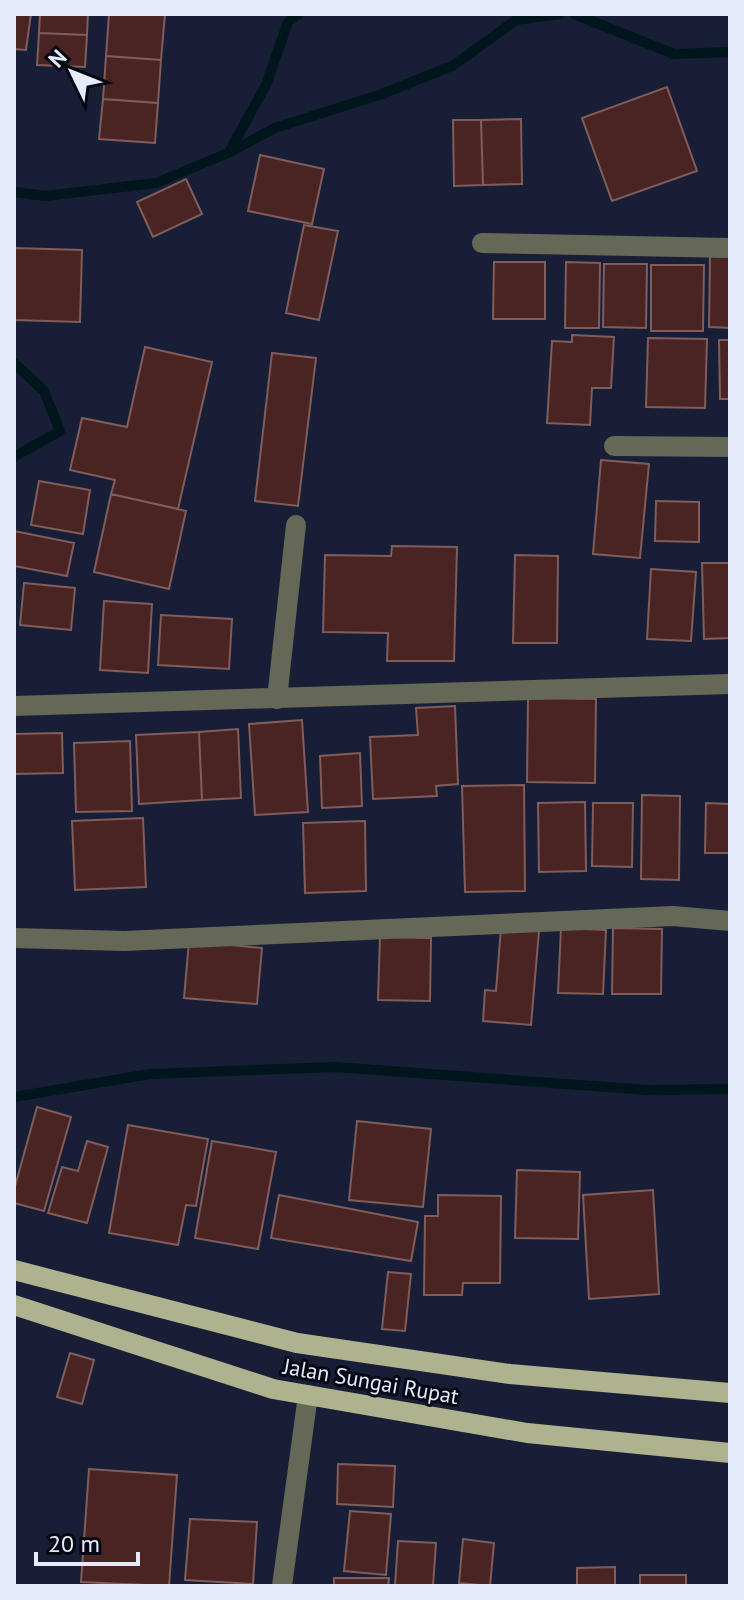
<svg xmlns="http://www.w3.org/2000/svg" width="744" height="1600" font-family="'PT Sans',sans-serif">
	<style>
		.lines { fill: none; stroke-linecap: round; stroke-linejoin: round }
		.stream { stroke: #00151c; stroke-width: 10 }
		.building { fill: #4a2423; stroke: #7f5d5c; stroke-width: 2 }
		.service { stroke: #666857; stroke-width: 20 }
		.minor { stroke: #666857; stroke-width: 20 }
		.primary { stroke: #aeb28e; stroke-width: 20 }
		.labels { text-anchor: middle; stroke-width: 6; stroke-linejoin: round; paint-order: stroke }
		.street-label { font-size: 22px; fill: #e6ebfb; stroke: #060913 }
	</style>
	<rect width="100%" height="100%" fill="#181e35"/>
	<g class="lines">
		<!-- stream -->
		<path class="stream" d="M574 14 674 54 730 52
			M229 152 266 85 288 22 299 14
			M14 192 45 196 156 183 228 153 275 128 382 94 454 65 516 20 560 14
			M14 363 44 391 60 431 14 457
			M14 1097 150 1074 335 1067 648 1090 730 1089"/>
	</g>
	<!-- building -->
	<path class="building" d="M14 14H31L26 50 14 49Z
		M40 14H88L87 35 39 33Z
		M109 14H165L161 60 106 56Z
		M39 33 87 35 85 67 37 65Z
		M106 56 161 60 158 103 103 99Z
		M667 87 697 171 612 201 582 118Z
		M103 99 158 103 155 143 99 139Z
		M521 119 522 184 483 185 481 120Z
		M453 120H481L483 185 454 186Z
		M260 155 324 169 312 224 248 211Z
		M186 179 202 214 153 237 137 202Z
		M304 225 338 231 319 320 286 313Z
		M14 248 82 250 80 322 14 320Z
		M710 256 730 257V328L709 327Z
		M494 262H545V319H493Z
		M566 262 600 263 599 328H565Z
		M604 264H647L646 328 603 327Z
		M651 265H704L703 331H651Z
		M572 335 614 337 611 388H592L590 425 547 423 552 341 572 342Z
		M648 338 707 339 705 408 646 407Z
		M719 340H730V399H720Z
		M145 347 212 362 178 509 111 494 115 480 70 470 82 418 127 427Z
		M272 353 316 358 298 506 255 501Z
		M601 460 649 464 640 558 593 554Z
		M39 481 90 490 83 534 31 525Z
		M111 494 186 511 169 589 94 572Z
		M656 501 699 502V542L655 541Z
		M14 531 74 543 67 576 14 566Z
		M392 546 457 547 454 661H387L388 633 323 632 325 555 391 556Z
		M515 555 558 556 557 643H513Z
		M702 563H730V638L704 639Z
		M651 569 696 572 691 641 647 639Z
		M24 583 75 588 71 630 20 625Z
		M104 601 152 604 148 673 100 670Z
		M161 615 232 619 229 669 158 665Z
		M528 698 596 699 595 783 527 782Z
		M455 706 458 784 436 786 437 796 373 799 370 737 418 735 416 708Z
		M302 720 308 812 255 815 249 724Z
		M238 729 241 798 202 800 199 732Z
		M199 732 202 800 139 804 136 735Z
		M62 733 63 773 14 774V734Z
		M130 741 132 811 76 812 74 743Z
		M360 753 362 806 322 808 320 756Z
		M524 785 525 891 465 892 462 786Z
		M642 795 680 796 679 880 641 879Z
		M585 802 586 871 539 872 538 803Z
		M593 803H633L632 867 592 866Z
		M706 803 730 804V853H705Z
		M143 818 146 887 75 890 72 821Z
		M365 821 366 891 305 893 303 823Z
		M501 928 539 931 531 1025 483 1021 485 990 496 991Z
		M561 928 606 930 603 994 558 993Z
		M613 928 662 929 661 994H612Z
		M380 937 431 938 430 1001 378 1000Z
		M189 941 262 948 257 1004 184 998Z
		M37 1107 71 1117 44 1211 14 1203V1190Z
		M357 1121 431 1129 423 1207 349 1200Z
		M128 1125 208 1139 196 1206 186 1205 178 1245 109 1233Z
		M87 1141 108 1147 87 1223 48 1213 62 1167 78 1171Z
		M212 1141 276 1152 258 1249 195 1238Z
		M517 1170 580 1172 578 1239 515 1238Z
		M653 1190 659 1294 589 1299 583 1195Z
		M279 1195 418 1222 411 1261 271 1238Z
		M438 1195 501 1196 500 1283H463L462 1295H424L425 1216H438Z
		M388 1272 411 1274 405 1331 382 1329Z
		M70 1353 94 1360 82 1404 57 1397Z
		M338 1464 395 1466 393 1507 337 1504Z
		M89 1469 177 1475 169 1586 81 1582Z
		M350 1511 391 1514 386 1575 344 1571Z
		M190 1519 257 1522 253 1584 185 1580Z
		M463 1539 494 1543 490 1586 459 1583Z
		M398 1541 436 1543 433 1586H395Z
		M615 1567V1586H577V1568Z
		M640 1575H686V1586H640Z
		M334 1578H389L388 1586H334Z"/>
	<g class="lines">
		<!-- service -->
		<path class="service" d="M277 699 296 525"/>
		<!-- minor -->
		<path class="minor" d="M482 243 730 248
			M614 446 730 447
			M14 706 730 684
			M14 938 124 941 673 916 730 921
			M282 1586 308 1395"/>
		<!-- primary -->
		<path class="primary" d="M14 1270 297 1343 510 1374 730 1393
			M14 1305 273 1389 527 1433 730 1453"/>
	</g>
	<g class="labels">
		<!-- street labels -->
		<g class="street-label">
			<text transform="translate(371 1381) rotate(10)" y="8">Jalan Sungai Rupat</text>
		</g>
	</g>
	<!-- border -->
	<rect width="744" height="1600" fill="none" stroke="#e6ebfb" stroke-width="32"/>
	<!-- north arrow -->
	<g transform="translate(72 72) rotate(313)" stroke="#060913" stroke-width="6" paint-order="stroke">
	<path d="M0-6L14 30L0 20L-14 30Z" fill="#e6ebfb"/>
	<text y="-12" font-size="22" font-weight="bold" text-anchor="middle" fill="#e6ebfb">N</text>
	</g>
	<!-- scale -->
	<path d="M36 1552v12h102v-12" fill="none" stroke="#e6ebfb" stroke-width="4"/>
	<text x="48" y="1552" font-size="24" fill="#e6ebfb" stroke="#060913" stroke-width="6" paint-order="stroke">20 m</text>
</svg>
